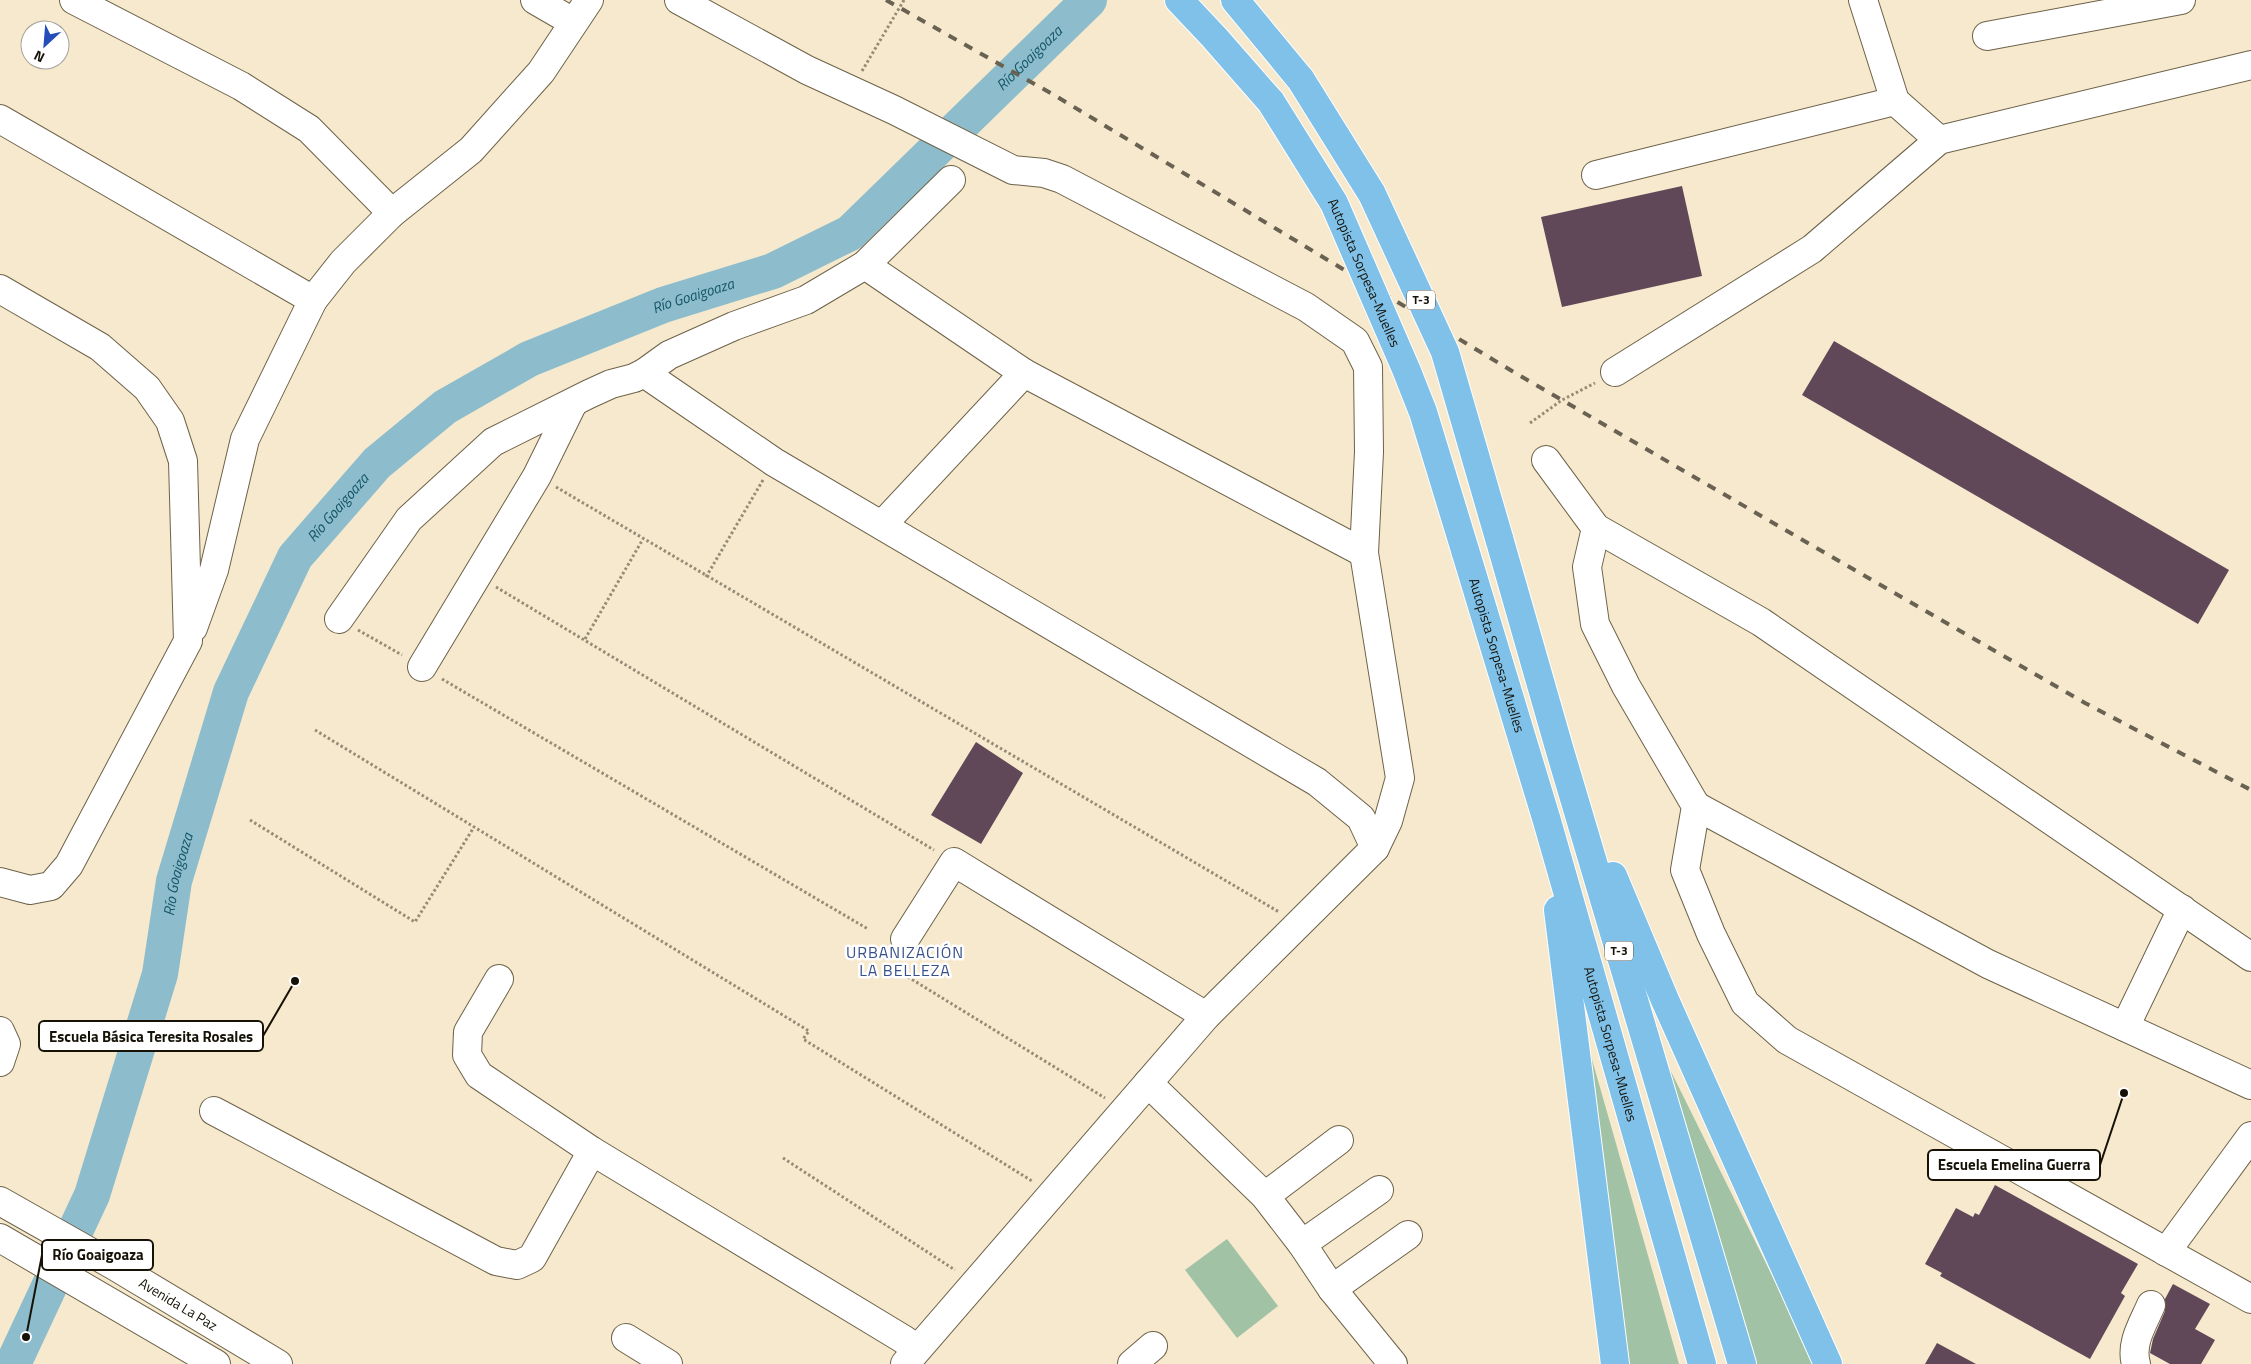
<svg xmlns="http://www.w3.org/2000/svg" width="2251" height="1364" font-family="'Titillium Web',sans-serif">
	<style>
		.green { fill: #a1c2a5 }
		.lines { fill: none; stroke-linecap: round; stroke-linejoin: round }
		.river { stroke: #8dbdcd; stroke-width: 36 }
		.building { fill: #604858 }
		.minor-casing { stroke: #6d6249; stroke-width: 30 }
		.major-casing { stroke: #fff; stroke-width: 30 }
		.path { stroke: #958c78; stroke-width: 3; stroke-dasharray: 2.5 2.5; stroke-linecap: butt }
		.minor { stroke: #fff; stroke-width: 28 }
		.major { stroke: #7fc1e9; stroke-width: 28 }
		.rail { stroke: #696151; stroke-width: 4; stroke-dasharray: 9 9; stroke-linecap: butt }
		.major-bridge-casing { stroke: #fff; stroke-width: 30; stroke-linecap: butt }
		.major-bridge { stroke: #7fc1e9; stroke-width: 28 }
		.labels { text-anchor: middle; stroke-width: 5; stroke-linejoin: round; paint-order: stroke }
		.shield { fill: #fff; stroke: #5c5952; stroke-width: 1 }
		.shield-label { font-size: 12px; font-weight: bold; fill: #161208 }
		.street-label { font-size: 14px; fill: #161208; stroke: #fff }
		.water-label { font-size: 15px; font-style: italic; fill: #155667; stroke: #fff }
		.quarter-label { font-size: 16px; letter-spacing: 1px; fill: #37518b; stroke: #fff }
		.leader { fill: none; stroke: #161208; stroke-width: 2 }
		.callout-dot { fill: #161208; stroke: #fff; stroke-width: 2 }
		.callout { fill: #fff; stroke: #161208; stroke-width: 2 }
		.callout-label { font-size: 15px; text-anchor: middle; font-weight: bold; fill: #161208 }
	</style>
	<rect width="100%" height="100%" fill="#f6e9cd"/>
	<!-- green -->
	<path class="green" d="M1640 1009 1816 1364H1755Z
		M1583 1028 1679 1364H1615Z
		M1227 1239 1278 1306 1237 1338 1185 1270Z"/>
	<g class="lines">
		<!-- river -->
		<path class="river" id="s1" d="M13 1364 92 1195 160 974 174 881 231 692 295 557 377 463 445 407 529 359 663 305 773 271 850 233 1089 0"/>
	</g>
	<!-- building -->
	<path class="building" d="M1682 186 1702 276 1562 307 1541 217Z
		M1834 341 2229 570 2198 624 1802 395Z
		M976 742 1023 773 981 844 931 815Z
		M1995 1185 2138 1264 2121 1293 2125 1296 2090 1359 1940 1276 1942 1273 1925 1264 1956 1208 1973 1217 1975 1213 1979 1215Z
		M2173 1284 2210 1304 2195 1329 2215 1340 2201 1364H2170L2150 1353 2153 1339 2165 1311V1299Z
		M1937 1343 1976 1364H1925Z"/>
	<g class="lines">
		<!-- minor casing -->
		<g class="minor-casing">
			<g id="minor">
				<path d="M74 0 241 86 309 129 392 213"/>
				<path d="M535 0 573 22"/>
				<path d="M679 0 807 70 894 110 1013 170 1044 173 1062 179 1306 307 1355 341 1368 367 1369 452 1364 553 1400 778 1388 821 1375 848 1206 1016 905 1364"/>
				<path d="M1863 0 1895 101 1939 140"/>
				<path d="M1987 36 2181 0"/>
				<path d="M0 119 313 300 343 262 392 213 471 150 541 72 589 0"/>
				<path d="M1596 175 1895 101"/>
				<path d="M865 265 1024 373 1364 553"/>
				<path d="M0 289 100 347 147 388 170 421 183 461 188 641 69 865 51 886 30 890 0 882"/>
				<path d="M1615 372 1812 249 1939 140 2251 65"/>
				<path d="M644 373 669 355 734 326 806 300 865 265 951 180"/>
				<path d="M1546 460 1596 528 1761 622 2251 957"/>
				<path d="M882 525 1024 373"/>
				<path d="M1596 528 1587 567 1595 624 1626 686 1696 806 1685 870 1711 934 1745 1003 1787 1040 2251 1299"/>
				<path d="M339 619 409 519 493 442 589 394 611 384 634 378 644 373 774 462 1317 782 1361 818 1375 848"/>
				<path d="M193 628 214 570 245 439 313 300"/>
				<path d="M422 667 537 476 573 403"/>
				<path d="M1696 806 1988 964 2251 1085"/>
				<path d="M905 939 954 862 1206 1016"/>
				<path d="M499 979 468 1032 467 1055 479 1075 592 1151 903 1339 917 1349"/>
				<path d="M2125 1027 2182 909"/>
				<path d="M0 1031 6 1044 0 1062"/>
				<path d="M1148 1083 1265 1196 1302 1244 1332 1289 1393 1364"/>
				<path d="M214 1111 496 1261 517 1265 532 1258 592 1151"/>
				<path d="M1265 1196 1339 1140"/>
				<path id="s2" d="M0 1201 113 1265 278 1364"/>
				<path d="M0 1238 216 1364"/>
				<path d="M1302 1244 1379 1190"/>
				<path d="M2166 1252 2251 1136"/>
				<path d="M1332 1289 1408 1235"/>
				<path d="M626 1338 668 1364"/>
				<path d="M1132 1364 1153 1346"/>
				<path d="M2136 1364C2130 1343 2143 1324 2151 1305"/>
			</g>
		</g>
		<!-- major casing -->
		<g class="major-casing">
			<g id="major">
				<path d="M1179 0 1214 37 1271 102"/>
				<path d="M1235 0 1301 80"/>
				<path d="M1499 538 1560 751 1742 1364"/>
				<path id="s3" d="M1465 550 1547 821 1702 1364"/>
				<path d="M1613 876 1665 1000 1828 1364"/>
				<path d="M1558 910 1615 1364"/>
			</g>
		</g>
		<!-- path -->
		<path class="path" d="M862 71 904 0
			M1530 423 1562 400 1595 383
			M556 487 1279 912
			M706 577 763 480
			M496 587 934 850
			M358 630 402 655
			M585 639 643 539
			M442 679 868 929
			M315 730 809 1031 803 1039 1032 1181
			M250 820 415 922 474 827
			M895 969 1105 1098
			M783 1158 955 1270"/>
		<!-- minor -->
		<use href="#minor" class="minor"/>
		<!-- major -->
		<use href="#major" class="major"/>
		<!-- rail -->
		<path class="rail" d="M886 0 1054 95 1512 371 1806 542 2085 703 2251 790"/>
		<!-- major-bridge casing -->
		<g class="major-bridge-casing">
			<g id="major-bridge">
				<path d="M1301 80 1372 194 1445 352 1499 538"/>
				<path id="s4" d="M1271 102 1334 203 1406 369 1423 412 1465 550"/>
			</g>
		</g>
		<!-- major-bridge -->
		<use href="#major-bridge" class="major-bridge"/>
	</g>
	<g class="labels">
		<!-- shield labels -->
		<g class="shield">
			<rect x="1407" y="290.5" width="28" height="19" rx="4"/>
			<rect x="1605" y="941.5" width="28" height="19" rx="4"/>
		</g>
		<g class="shield-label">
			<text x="1421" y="304">T-3</text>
			<text x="1619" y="955">T-3</text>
		</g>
		<!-- street labels -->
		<g class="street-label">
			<text dy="5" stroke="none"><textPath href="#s4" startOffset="195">Autopista Sorpesa-Muelles</textPath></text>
			<text dy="5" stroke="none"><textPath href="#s3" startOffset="110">Autopista Sorpesa-Muelles</textPath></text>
			<text dy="5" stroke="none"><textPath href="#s3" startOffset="515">Autopista Sorpesa-Muelles</textPath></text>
			<text dy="5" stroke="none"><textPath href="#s2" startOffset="206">Avenida La Paz</textPath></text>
		</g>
		<!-- water labels -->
		<g class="water-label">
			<text dy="5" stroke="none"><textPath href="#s1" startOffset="1764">Río Goaigoaza</textPath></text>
			<text dy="5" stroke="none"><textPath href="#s1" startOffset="1344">Río Goaigoaza</textPath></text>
			<text dy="5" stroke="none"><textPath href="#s1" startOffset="924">Río Goaigoaza</textPath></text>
			<text dy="5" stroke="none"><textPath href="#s1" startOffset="519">Río Goaigoaza</textPath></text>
		</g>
		<!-- quarter labels -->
		<g class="quarter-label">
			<text x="905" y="958">URBANIZACIÓN<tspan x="905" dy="18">LA BELLEZA</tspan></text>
		</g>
	</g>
	<!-- callouts -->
	<path class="leader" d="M295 981L263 1036M2124 1093L2100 1165M26 1337L42 1255"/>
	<g class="callout-dot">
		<circle cx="295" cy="981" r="5"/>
		<circle cx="2124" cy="1093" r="5"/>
		<circle cx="26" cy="1337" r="5"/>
	</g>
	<g class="callout">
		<rect x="39" y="1021" width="224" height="30" rx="5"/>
		<rect x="1928" y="1150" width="172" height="30" rx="5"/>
		<rect x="42" y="1240" width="111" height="30" rx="5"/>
	</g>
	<g class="callout-label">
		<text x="151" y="1042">Escuela Básica Teresita Rosales</text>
		<text x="2014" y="1170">Escuela Emelina Guerra</text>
		<text x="98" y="1260">Río Goaigoaza</text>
	</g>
	<!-- north arrow -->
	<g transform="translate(45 45) rotate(206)"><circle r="24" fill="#ffffff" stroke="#a2a09c"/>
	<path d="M0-4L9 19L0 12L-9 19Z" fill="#234dbb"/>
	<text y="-8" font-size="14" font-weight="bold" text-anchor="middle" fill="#161208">N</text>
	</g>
</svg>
